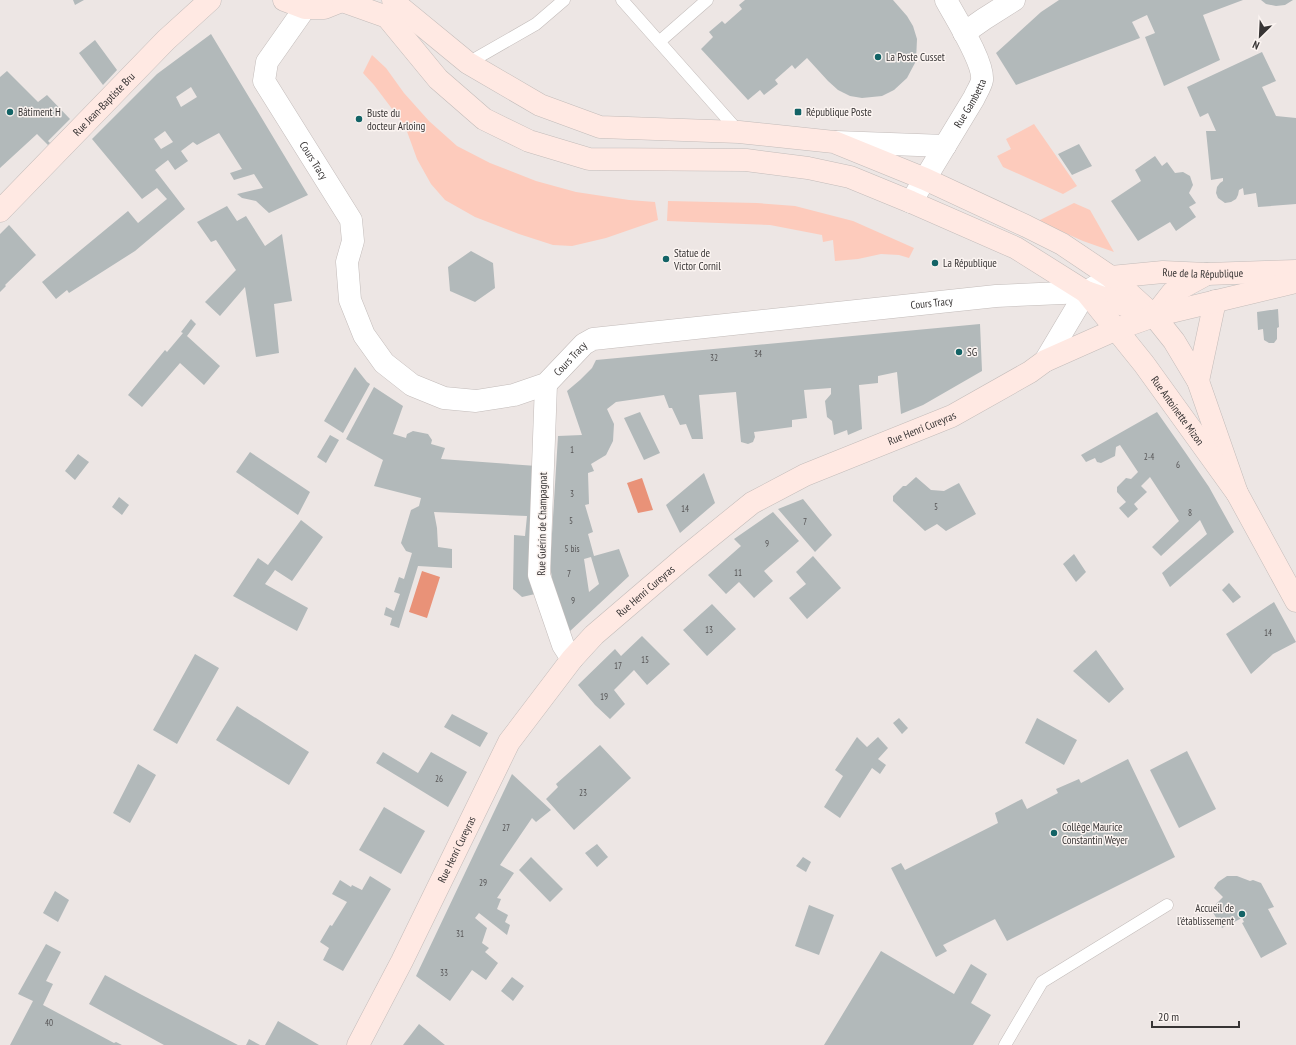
<svg xmlns="http://www.w3.org/2000/svg" width="1296" height="1045" font-family="'PT Sans Narrow',sans-serif">
	<style>
		.green { fill: #fdcbbc }
		.water { fill: #e99278 }
		.building { fill: #b2b9ba; fill-rule: evenodd }
		.lines { fill: none; stroke-linecap: round; stroke-linejoin: round }
		.lane-casing { stroke: #c3bcba; stroke-width: 13 }
		.street-casing { stroke: #c3bcba; stroke-width: 23 }
		.secondary-casing { stroke: #c3bcba; stroke-width: 23 }
		.lane { stroke: #fff; stroke-width: 12 }
		.street { stroke: #fff; stroke-width: 22 }
		.secondary { stroke: #ffe9e3; stroke-width: 22 }
		.poi-dot { fill: #136366; stroke: #fbf4f1; stroke-width: 1.5 }
		.labels { text-anchor: middle; stroke-width: 3; stroke-linejoin: round; paint-order: stroke }
		.number-label { font-size: 9px; fill: #565556 }
		.poi-label { font-size: 11px; fill: #373434; stroke: #fbf4f1; text-anchor: start }
		.street-label { font-size: 11px; fill: #373434; stroke: #fbf4f1 }
	</style>
	<rect width="100%" height="100%" fill="#ede6e4"/>
	<!-- green -->
	<path class="green" d="M372 55 386 68 404 93 429 121 457 146 490 163 536 181 576 192 629 200 655 202 658 220 606 238 572 246 553 245 519 234 475 217 445 200 431 184 417 159 405 126 374 85 363 73Z
		M1034 124 1077 186 1063 194 1003 167 997 156 1011 149 1006 139Z
		M668 201 757 203 795 206 853 221 914 248 909 258 899 255 881 254 858 259 835 261 833 240 823 242 822 235 770 225 667 221Z
		M1074 203 1090 210 1114 252 1083 241 1038 221Z"/>
	<!-- water -->
	<path class="water" d="M642 478 653 510 638 513 627 483Z
		M422 571 440 577 427 618 409 612Z"/>
	<!-- building -->
	<path class="building" d="M73 0H84L75 5Z
		M745 0H893L907 16 913 26 917 39 916 61 907 78 894 90 882 96 862 98 850 96 838 90 828 81 807 58 795 69 792 65 775 80 778 84 764 95 760 90 748 100 701 49 713 37 709 32 722 21 725 24 742 9 739 5Z
		M1059 0H1243L1203 15 1220 60 1164 86 1145 37 1155 33 1147 15 1132 22 1140 38 1016 85 996 53 1041 12Z
		M1261 0H1293L1285 5 1276 6 1266 4Z
		M211 34 308 195 269 213 256 201 242 198 237 194 263 188 254 174 234 180 230 173 242 169 219 133 197 145 193 142 181 151 188 161 175 170 168 160 155 170 185 209 135 251 69 293 67 290 56 299 42 282 128 211 138 223 167 199 157 188 142 199 92 139 157 74ZM191 87 197 97 181 107 176 97ZM165 131 173 142 161 149 154 139Z
		M95 40 117 70 103 85 79 53Z
		M1262 52 1276 81 1262 87 1276 116 1296 118V204L1258 207 1256 193 1244 195 1243 188 1239 190 1238 195 1236 199 1231 202 1225 203 1218 198 1216 193 1217 187 1220 183 1223 181V178L1211 180 1206 131H1216L1208 113 1200 117 1187 87Z
		M7 71 38 102 47 95 70 119 48 141 50 143 48 145 37 134 0 168V77Z
		M1079 144 1092 166 1072 175 1058 154Z
		M1155 156 1162 166 1167 162 1175 173 1183 172 1190 176 1193 185 1189 193 1196 203 1189 207 1196 217 1176 231 1170 222 1138 241 1111 201 1141 181 1135 170Z
		M227 206 237 221 246 216 265 246 282 234 292 301 274 304 279 353 256 357 245 287 220 316 205 302 236 270 216 240 211 242 197 222Z
		M9 225 36 255 5 285 6 286 0 292V234Z
		M471 251 493 263 495 288 475 302 450 291 448 267Z
		M1278 309 1279 327 1277 328V339L1274 343H1269L1264 340 1263 329 1258 330 1257 312Z
		M191 319 196 324 187 336 220 366 204 385 180 363 142 407 128 395 165 350 167 352 183 333 181 332Z
		M980 324 982 371 923 405 901 414 897 372 878 376V383L859 385 862 429 848 435 847 430 834 435 832 421 827 417 825 401 831 394V388L804 390 807 418 792 420V427L754 432 755 437 753 442 748 444 741 442 736 392 699 395 703 439H692L686 424 680 425 672 408H669L664 395 616 402 607 409 614 424 613 441 606 455 591 464 594 471 588 473 589 504 585 505 593 532 588 534 594 556 619 549 629 576 568 633 554 590 550 566 558 436 582 435 567 391 580 380 592 368 596 360ZM591 557 599 584 589 592 584 559Z
		M355 367 367 382 370 384 343 433 324 421Z
		M374 387 403 406 393 434 406 438 407 434 413 431 428 434 432 440 431 444 445 448 441 459 537 466 535 594 522 597 513 589 514 535 525 536 527 516 434 512 437 528 438 547 452 549V568L418 566 399 628 390 625 392 618 384 615 386 607 394 611 400 594 394 592 399 577 404 579 412 553 406 551 401 543 411 510 419 506 421 498 374 486 383 460 346 439Z
		M640 412 660 453 644 460 624 418Z
		M1157 412 1185 452 1209 487 1234 532 1170 587 1162 573 1207 534 1200 520 1161 556 1152 547 1179 521 1150 477 1141 486 1147 492 1134 504 1138 509 1128 518 1119 508 1126 502 1117 492V487L1126 478 1131 479 1138 472 1120 445 1116 447 1115 456 1101 463 1097 462 1095 458 1086 462 1081 455Z
		M330 435 339 440 326 463 317 457Z
		M250 452 310 492 298 515 236 472Z
		M78 454 89 462 75 480 65 471Z
		M704 473 715 503 680 533 666 505Z
		M916 477 931 490 944 491 959 483 976 514 946 531 937 524 925 531 893 501V496L903 486H906Z
		M119 497 129 505 122 515 112 507Z
		M803 499 832 535 815 552 778 509Z
		M773 512 799 541 764 571 773 581 754 598 739 582 726 594 708 575 741 546 734 539Z
		M301 520 323 537 292 581 275 570 265 584 308 608 297 631 233 596 258 558 268 565Z
		M1074 554 1086 572 1076 582 1063 564Z
		M813 556 841 588 807 619 789 598 806 584 796 572Z
		M1229 583 1241 597 1233 603 1222 590Z
		M1274 602 1296 642 1273 654 1251 674 1226 634Z
		M712 604 736 629 707 656 683 630Z
		M642 636 670 664 647 685 634 670 614 690 625 704 610 719 595 705 578 685 615 649 621 656Z
		M1096 650 1124 689 1109 703 1073 671Z
		M195 654 219 668 177 744 153 730Z
		M237 706 309 752 289 785 216 740Z
		M452 714 488 733 480 747 444 727Z
		M899 718 908 728 902 734 893 723Z
		M1037 718 1077 740 1064 765 1025 743Z
		M857 737 867 747 878 737 888 748 878 759 886 765 880 774 872 768 840 818 824 807 843 776 835 770Z
		M600 745 631 778 574 830 546 799 558 787 556 784Z
		M1187 751 1216 809 1179 828 1150 770Z
		M383 752 418 773 431 752 467 772 448 807 376 763Z
		M1128 759 1175 857 1007 941 995 919 943 945 947 951 936 957 891 868 901 863 905 870 998 823 995 813 1022 799 1027 809 1058 793 1056 789 1079 779 1081 783Z
		M138 764 156 775 130 823 113 813Z
		M512 774 551 810 536 822 532 818 500 865 514 873 497 898 501 899 497 909 508 915 505 922 510 925 507 935 479 913 475 918 487 928 482 943 489 948 485 952 498 963 486 980 472 970 450 1001 416 976Z
		M384 807 425 831 401 874 359 850Z
		M597 844 608 857 597 867 585 853Z
		M531 857 563 889 550 902 519 870Z
		M803 857 811 862 806 872 796 866Z
		M370 876 391 889 343 971 323 960 329 948 320 942 330 925 332 926 347 902 332 894 340 880 351 887 352 885 362 890Z
		M1227 876H1237L1250 881 1253 880 1261 883 1274 907 1268 909 1287 944 1261 958 1242 923 1244 922 1242 918 1222 928 1211 909 1223 897 1214 888 1218 882Z
		M55 891 69 900 58 922 43 913Z
		M809 905 834 915 819 955 795 946Z
		M46 944 61 952 46 981 53 984 43 1005 114 1043 116 1042 122 1045H10L33 1001 18 994Z
		M881 951 954 994 971 964 987 974 971 1003 991 1015 973 1045H824Z
		M105 975 142 995 238 1045H164L89 1004Z
		M512 977 524 986 513 1001 501 991Z
		M278 1021 319 1045H265Z
		M419 1024 445 1045H403Z
		M249 1039 260 1045H246Z"/>
	<g class="lines">
		<!-- lane casing -->
		<g class="lane-casing">
			<path id="lane" d="M622 0 739 132
				M659 42 707 0
				M468 63 536 24 564 0
				M1005 1045 1042 982 1167 905"/>
		</g>
		<!-- street casing -->
		<g class="street-casing">
			<g id="street">
				<path id="s1" d="M305 8 267 62 264 81 351 220 353 241 347 262 350 300 364 335 384 363 412 385 444 398 476 401 514 395 546 384 584 344 593 339 996 296 1086 292"/>
				<path d="M964 33 984 19 1014 0"/>
				<path d="M836 142 945 146"/>
				<path id="s2" d="M911 202 974 98C976 93 981 86 982 80 984 62 955 17 946 0"/>
				<path d="M1045 361 1086 292 1096 286"/>
				<path d="M546 384 539 575 563 645 572 659"/>
			</g>
		</g>
		<!-- secondary casing -->
		<g class="secondary-casing">
			<g id="secondary">
				<path d="M284 0 305 8H324L344 0"/>
				<path d="M393 0 395 3 468 63 540 105 600 127 739 132 834 142 925 179 1026 226 1062 244 1111 277 1154 316 1174 341 1198 381 1237 493"/>
				<path d="M342 1 387 17 438 79 484 119 529 141 589 159 746 160 808 168 850 177 911 202 1016 248 1086 292 1144 312"/>
				<path id="s3" d="M0 211 166 40 210 0"/>
				<path id="s4" d="M1111 277 1163 272 1207 274 1296 271"/>
				<path id="s5" d="M1086 292 1144 364 1237 493 1296 601"/>
				<path d="M1154 316 1172 293 1207 274"/>
				<path d="M1198 381 1215 301"/>
				<path id="s6" d="M358 1045 402 961 509 742 572 659 594 635 684 558 752 503 805 475 952 416 1030 372 1045 361 1117 329 1154 316 1296 282"/>
			</g>
		</g>
		<!-- lane -->
		<use href="#lane" class="lane"/>
		<!-- street -->
		<use href="#street" class="street"/>
		<!-- secondary -->
		<use href="#secondary" class="secondary"/>
	</g>
	<!-- markers -->
	<g class="poi-dot">
		<circle cx="878" cy="57" r="4"/>
		<circle cx="10" cy="112" r="4"/>
		<rect x="794" y="108" width="8" height="8" rx="2"/>
		<circle cx="359" cy="119" r="4"/>
		<circle cx="666" cy="259" r="4"/>
		<circle cx="935" cy="263" r="4"/>
		<circle cx="959" cy="352" r="4"/>
		<circle cx="1054" cy="833" r="4"/>
		<circle cx="1242" cy="914" r="4"/>
	</g>
	<g class="labels">
		<!-- number labels -->
		<g class="number-label">
			<text x="758" y="357">34</text>
			<text x="714" y="361">32</text>
			<text x="572" y="453">1</text>
			<text x="1149" y="460">2-4</text>
			<text x="1178" y="468">6</text>
			<text x="572" y="497">3</text>
			<text x="936" y="510">5</text>
			<text x="685" y="512">14</text>
			<text x="1190" y="516">8</text>
			<text x="571" y="524">5</text>
			<text x="805" y="525">7</text>
			<text x="767" y="547">9</text>
			<text x="572" y="552">5 bis</text>
			<text x="738" y="576">11</text>
			<text x="569" y="577">7</text>
			<text x="573" y="604">9</text>
			<text x="709" y="633">13</text>
			<text x="1268" y="636">14</text>
			<text x="645" y="663">15</text>
			<text x="618" y="669">17</text>
			<text x="604" y="700">19</text>
			<text x="439" y="782">26</text>
			<text x="583" y="796">23</text>
			<text x="506" y="831">27</text>
			<text x="483" y="886">29</text>
			<text x="460" y="937">31</text>
			<text x="444" y="976">33</text>
			<text x="49" y="1026">40</text>
		</g>
		<!-- poi labels -->
		<g class="poi-label">
			<text x="886" y="61">La Poste Cusset</text>
			<text x="18" y="116">Bâtiment H</text>
			<text x="806" y="116">République Poste</text>
			<text x="367" y="117">Buste du<tspan x="367" dy="13">docteur Arloing</tspan></text>
			<text x="674" y="257">Statue de<tspan x="674" dy="13">Victor Cornil</tspan></text>
			<text x="943" y="267">La République</text>
			<text x="967" y="356">SG</text>
			<text x="1062" y="831">Collège Maurice<tspan x="1062" dy="13">Constantin Weyer</tspan></text>
			<text x="1234" y="912" text-anchor="end">Accueil de<tspan x="1234" dy="13">l'établissement</tspan></text>
		</g>
		<!-- street labels -->
		<g class="street-label">
			<text dy="4" stroke="none"><textPath href="#s2" startOffset="115">Rue Gambetta</textPath></text>
			<text dy="4" stroke="none"><textPath href="#s3" startOffset="149">Rue Jean-Baptiste Bru</textPath></text>
			<text dy="4" stroke="none"><textPath href="#s1" startOffset="179">Cours Tracy</textPath></text>
			<text dy="4" stroke="none"><textPath href="#s4" startOffset="92">Rue de la République</textPath></text>
			<text dy="4" stroke="none"><textPath href="#s1" startOffset="983">Cours Tracy</textPath></text>
			<text dy="4" stroke="none"><textPath href="#s1" startOffset="612">Cours Tracy</textPath></text>
			<text dy="4" stroke="none"><textPath href="#s5" startOffset="150">Rue Antoinette Mizon</textPath></text>
			<text dy="4" stroke="none"><textPath href="#s6" startOffset="867">Rue Henri Cureyras</textPath></text>
			<text transform="translate(542 524) rotate(-89)" y="4">Rue Guérin de Champagnat</text>
			<text dy="4" stroke="none"><textPath href="#s6" startOffset="543">Rue Henri Cureyras</textPath></text>
			<text dy="4" stroke="none"><textPath href="#s6" startOffset="219">Rue Henri Cureyras</textPath></text>
		</g>
	</g>
	<!-- north arrow -->
	<g transform="translate(1260 36) rotate(204)" stroke="#fbf4f1" stroke-width="3" paint-order="stroke">
	<path d="M0-3L7 15L0 10L-7 15Z" fill="#373434"/>
	<text y="-6" font-size="11" font-weight="bold" text-anchor="middle" fill="#373434">N</text>
	</g>
	<!-- scale -->
	<path d="M1152 1021v6h87v-6" fill="none" stroke="#373434" stroke-width="2"/>
	<text x="1158" y="1021" font-size="12" fill="#373434" stroke="#fbf4f1" stroke-width="3" paint-order="stroke">20 m</text>
</svg>
